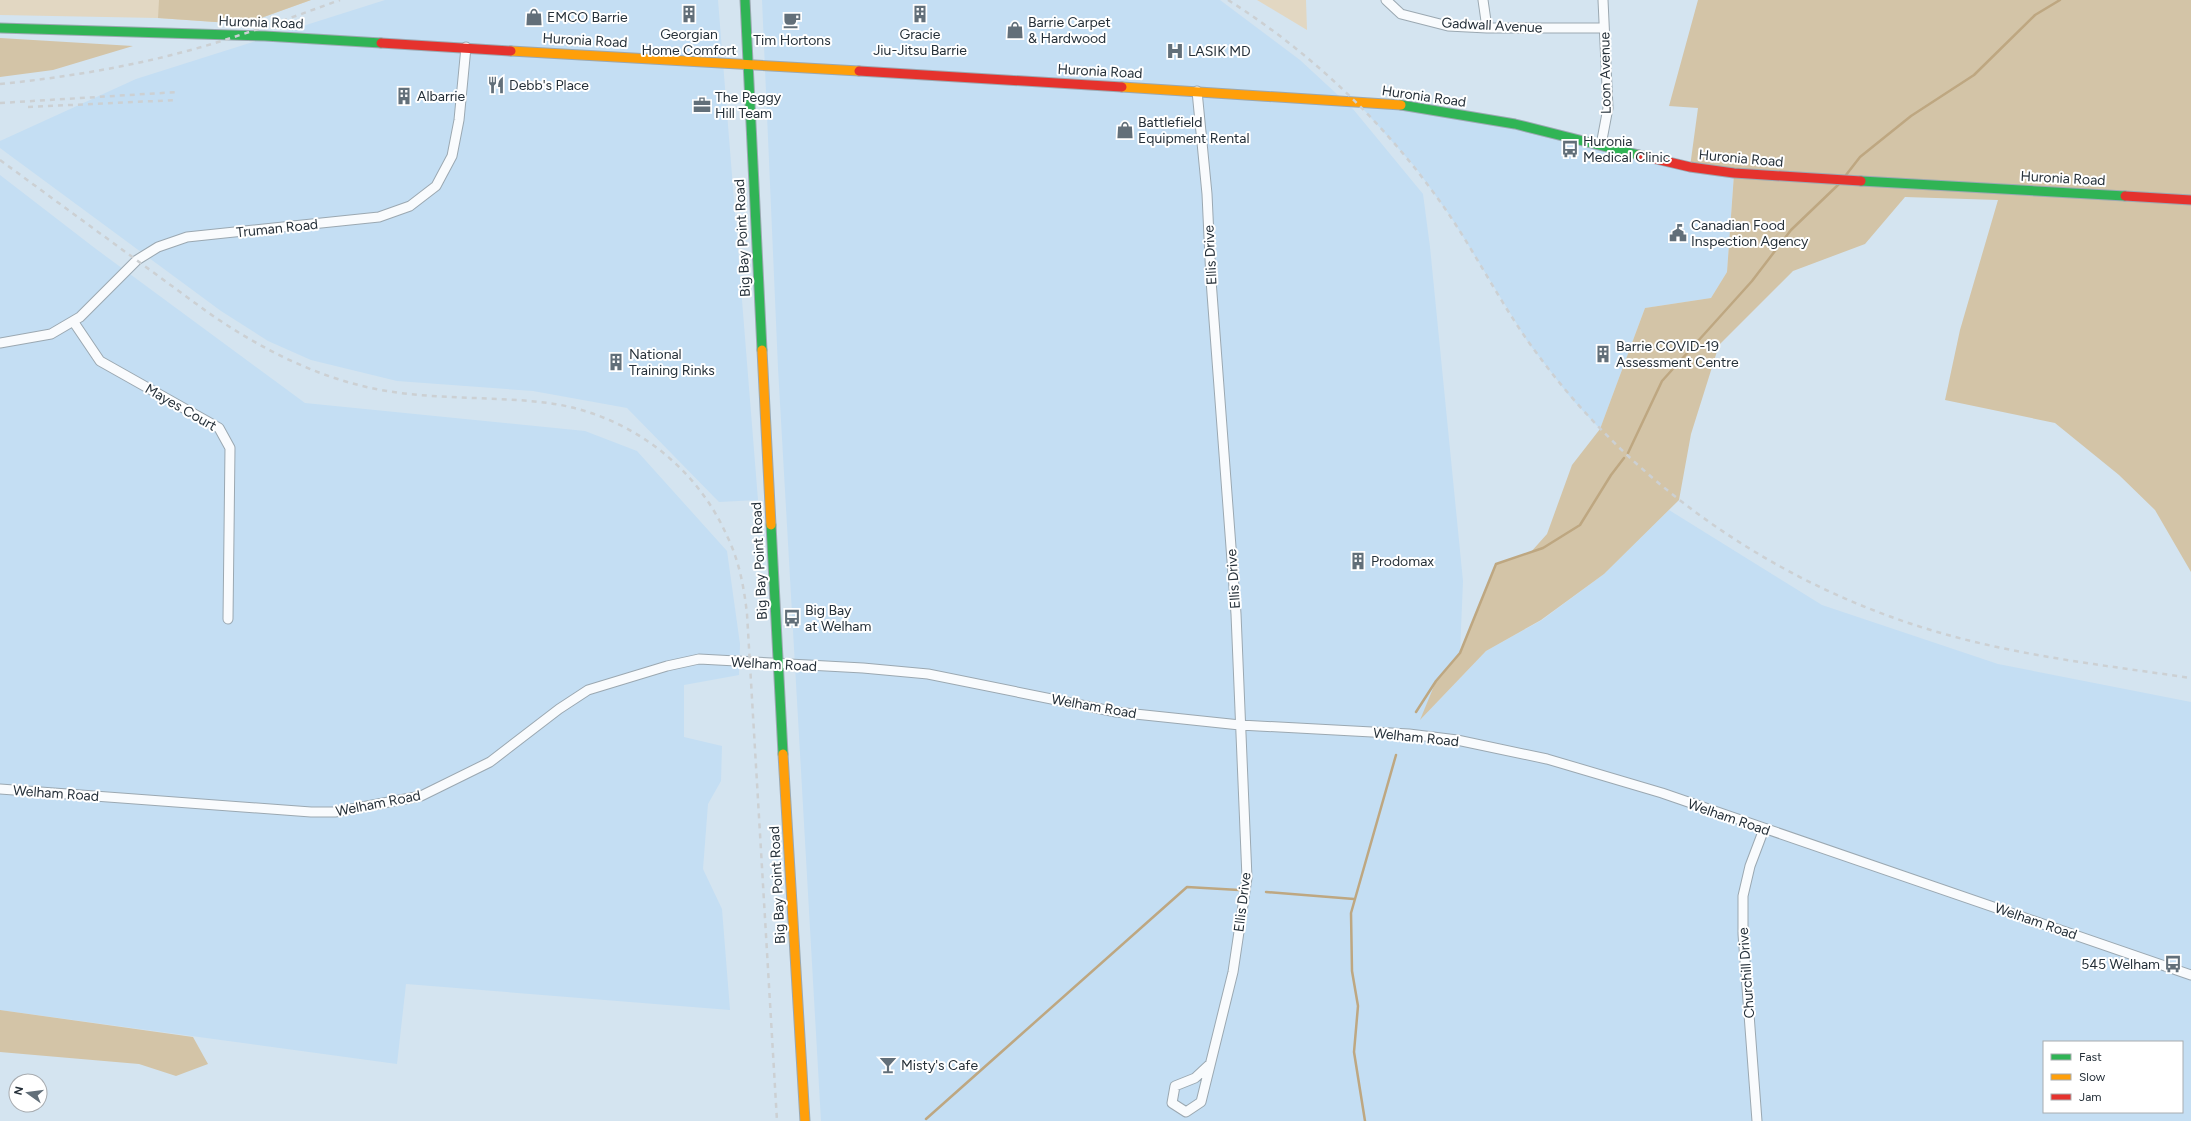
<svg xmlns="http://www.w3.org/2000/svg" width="2191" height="1121" font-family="Figtree,sans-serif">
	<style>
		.built { fill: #c4def3; fill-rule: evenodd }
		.green { fill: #e2d7c2 }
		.forest { fill: #d3c4a7 }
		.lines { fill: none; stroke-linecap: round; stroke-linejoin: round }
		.stream { stroke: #bea781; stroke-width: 2.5 }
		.street-casing { stroke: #9ba8b1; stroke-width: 11 }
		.fast-casing { stroke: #9ba8b1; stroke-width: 11 }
		.slow-casing { stroke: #9ba8b1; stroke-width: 11 }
		.jam-casing { stroke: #9ba8b1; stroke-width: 11 }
		.street { stroke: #f9fbfd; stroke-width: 9 }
		.fast { stroke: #30b455; stroke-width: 9 }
		.slow { stroke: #ff9f0a; stroke-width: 9 }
		.jam { stroke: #e5322d; stroke-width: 9 }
		.rail { stroke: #ccd0d3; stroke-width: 2.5; stroke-dasharray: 5 5; stroke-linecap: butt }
		.labels { text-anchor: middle; stroke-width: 4; stroke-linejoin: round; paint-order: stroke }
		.poi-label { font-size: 14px; fill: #253039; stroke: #fff; text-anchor: start }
		.street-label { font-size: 14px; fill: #253039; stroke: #fff }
	</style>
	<rect width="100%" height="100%" fill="#d4e4f0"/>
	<!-- built -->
	<path class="built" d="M385 0H718L758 500 719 502 627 408 533 391 397 381 311 360 268 341 221 311 0 148V141L136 79Z
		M762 0H1220L1300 60 1353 109 1423 194 1430 247 1463 581 1460 653 1436 681 1421 719 1486 651 1542 620 1604 574 1669 510 1822 605 1998 664 2191 702V1121H821L778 368ZM2044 1042H2182V1112H2044Z
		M1356 101 1403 105 1734 173 1727 272 1711 298 1645 308 1600 429 1571 398 1528 342 1451 217 1416 168Z
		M0 175 96 249 305 403 585 431 637 451 727 551 740 644 739 675 684 685V737L722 746 721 781 708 804 703 869 722 909 730 1010 406 984 397 1064 0 1010Z"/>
	<!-- green -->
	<path class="green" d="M0 0H311L244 24 158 18 0 15Z
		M1257 0H1306L1307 30Z"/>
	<!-- forest -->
	<path class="forest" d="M159 0H311L244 24 158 18Z
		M1698 0H2191V572L2155 510 2119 475 2055 423 1945 400 1960 330 1998 200 1905 197 1865 244 1793 271 1719 345 1691 434 1679 500 1604 574 1541 620 1486 651 1420 720 1436 681 1460 653 1496 564 1530 553 1547 534 1572 465 1600 429 1645 308 1711 298 1727 272 1734 174 1690 167 1698 108 1669 106Z
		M0 38 133 46 53 70 0 77Z
		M0 1010 193 1037 208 1064 176 1076 139 1064 0 1052Z"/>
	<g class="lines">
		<!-- stream -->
		<path class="stream" d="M1846 175 1860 157 1911 116 1974 75 2035 15 2060 0
			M1628 453 1662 381 1752 281 1791 230 1839 184
			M1416 712 1436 681 1460 653 1496 564 1543 548 1580 525 1611 475 1624 458
			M1266 892 1354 899
			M926 1119 1187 887 1239 890
			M1365 1121 1354 1052 1358 1006 1352 971 1351 913 1396 755"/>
		<!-- street casing -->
		<g class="street-casing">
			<path id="street" d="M1386 0 1401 14 1448 26 1487 28H1604
				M1483 0 1487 28
				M1197 91 1207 194 1211 280 1236 614 1247 878 1233 972 1201 1102 1186 1112 1172 1103 1175 1086 1195 1078 1210 1064
				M1601 145 1608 108 1603 0
				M73 321 100 361 219 428 230 448 228 619
				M0 343 51 334 80 317 137 260 158 247 187 237 379 217 410 206 436 186 452 156 459 120 466 47
				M0 789 311 812H335L421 796 490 762 559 709 588 690 667 666 699 659 863 668 928 674 1116 712 1240 725 1409 734 1457 740 1547 759 1662 793 2191 975
				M1757 1121 1743 934V896L1750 866 1764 829"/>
		</g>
		<!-- fast casing -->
		<g class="fast-casing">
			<path id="fast" d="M745 0 762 350
				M0 28 265 36 381 43
				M1401 105 1515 124 1639 155
				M1861 181 2125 196
				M771 525 783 754"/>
		</g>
		<!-- slow casing -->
		<g class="slow-casing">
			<path id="slow" d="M511 51 859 71
				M1122 87 1401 105
				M762 350 771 525
				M783 754 805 1121"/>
		</g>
		<!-- jam casing -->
		<g class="jam-casing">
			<path id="jam" d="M381 43 511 51
				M859 71 1122 87
				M1639 155 1690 167 1734 173 1861 181
				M2125 196 2191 200"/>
		</g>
		<!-- street -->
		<use href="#street" class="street"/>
		<!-- fast -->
		<use href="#fast" class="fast"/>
		<!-- slow -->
		<use href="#slow" class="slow"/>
		<!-- jam -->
		<use href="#jam" class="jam"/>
		<!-- rail -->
		<path class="rail" d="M1228 0C1315 55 1390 128 1448 213 1477 256 1500 302 1530 344 1631 486 1781 589 1948 635 2027 657 2110 666 2191 678
			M0 84C81 76 163 61 240 35 274 24 307 12 340 0
			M0 103 178 92
			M28 107 177 100
			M0 160 206 311C256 346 311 375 371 388 427 400 484 396 540 402 621 410 694 461 727 536 739 560 744 587 747 614L777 1121"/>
	</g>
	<!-- icons -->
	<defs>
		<g id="building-bare" transform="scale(1.38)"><path d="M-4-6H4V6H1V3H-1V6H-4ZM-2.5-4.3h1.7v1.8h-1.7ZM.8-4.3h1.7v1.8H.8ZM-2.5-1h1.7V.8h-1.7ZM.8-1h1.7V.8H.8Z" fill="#626f79" stroke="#fff" stroke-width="2.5" paint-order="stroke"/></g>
		<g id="shop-bare" transform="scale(1.38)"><path d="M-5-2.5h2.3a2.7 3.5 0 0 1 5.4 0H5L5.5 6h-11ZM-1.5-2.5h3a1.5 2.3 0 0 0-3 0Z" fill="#626f79" stroke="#fff" stroke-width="2.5" paint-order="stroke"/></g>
		<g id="cafe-bare" transform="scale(1.38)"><path d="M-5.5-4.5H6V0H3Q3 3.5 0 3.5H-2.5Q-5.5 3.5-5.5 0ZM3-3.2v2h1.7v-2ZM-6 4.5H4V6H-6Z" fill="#626f79" stroke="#fff" stroke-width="2.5" paint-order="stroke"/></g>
		<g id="hospital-bare" transform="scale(1.38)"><path d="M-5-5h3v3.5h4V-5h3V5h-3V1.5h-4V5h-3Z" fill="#626f79" stroke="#fff" stroke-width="2.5" paint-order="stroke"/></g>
		<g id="restaurant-bare" transform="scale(1.38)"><path d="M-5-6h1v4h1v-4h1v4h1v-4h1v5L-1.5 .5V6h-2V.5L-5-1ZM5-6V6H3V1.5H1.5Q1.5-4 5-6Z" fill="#626f79" stroke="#fff" stroke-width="2.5" paint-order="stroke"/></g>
		<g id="office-bare" transform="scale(1.38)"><path d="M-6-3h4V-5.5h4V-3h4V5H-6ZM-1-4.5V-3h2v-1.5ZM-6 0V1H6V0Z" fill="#626f79" stroke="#fff" stroke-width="2.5" paint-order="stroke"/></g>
		<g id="bus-bare" transform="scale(1.38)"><path d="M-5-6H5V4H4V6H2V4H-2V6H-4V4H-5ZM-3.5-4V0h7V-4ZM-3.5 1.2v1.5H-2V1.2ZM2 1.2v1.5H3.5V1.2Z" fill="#626f79" stroke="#fff" stroke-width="2.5" paint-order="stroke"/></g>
		<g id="civic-bare" transform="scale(1.38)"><path d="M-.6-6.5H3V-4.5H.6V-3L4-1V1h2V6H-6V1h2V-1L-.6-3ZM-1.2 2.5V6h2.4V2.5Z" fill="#626f79" stroke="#fff" stroke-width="2.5" paint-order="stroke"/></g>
		<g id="bar-bare" transform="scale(1.38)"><path d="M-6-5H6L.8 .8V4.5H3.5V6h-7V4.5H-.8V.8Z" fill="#626f79" stroke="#fff" stroke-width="2.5" paint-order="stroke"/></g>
	</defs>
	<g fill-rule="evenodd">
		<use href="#building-bare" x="689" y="14"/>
		<use href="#building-bare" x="920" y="14"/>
		<use href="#shop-bare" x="534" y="17"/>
		<use href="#cafe-bare" x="792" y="20"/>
		<use href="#shop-bare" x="1015" y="30"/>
		<use href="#hospital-bare" x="1175" y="51"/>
		<use href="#restaurant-bare" x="496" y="85"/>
		<use href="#building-bare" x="404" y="96"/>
		<use href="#office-bare" x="702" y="105"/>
		<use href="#shop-bare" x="1125" y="130"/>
		<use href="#bus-bare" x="1570" y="149"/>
		<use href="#civic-bare" x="1678" y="233"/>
		<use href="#building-bare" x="1603" y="354"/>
		<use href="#building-bare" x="616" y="362"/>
		<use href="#building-bare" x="1358" y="561"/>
		<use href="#bus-bare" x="792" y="618"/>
		<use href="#bus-bare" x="2173" y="964"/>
		<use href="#bar-bare" x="888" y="1065"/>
	</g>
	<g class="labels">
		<!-- poi labels -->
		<g class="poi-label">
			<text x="547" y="22">EMCO Barrie</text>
			<text x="1028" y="27">Barrie Carpet<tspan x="1028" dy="16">&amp; Hardwood</tspan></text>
			<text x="689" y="39" text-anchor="middle">Georgian<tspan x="689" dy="16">Home Comfort</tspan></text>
			<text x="920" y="39" text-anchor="middle">Gracie<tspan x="920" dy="16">Jiu-Jitsu Barrie</tspan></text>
			<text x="792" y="45" text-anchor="middle">Tim Hortons</text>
			<text x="1188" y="56">LASIK MD</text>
			<text x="509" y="90">Debb's Place</text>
			<text x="417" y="101">Albarrie</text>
			<text x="715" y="102">The Peggy<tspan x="715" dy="16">Hill Team</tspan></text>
			<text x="1138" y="127">Battlefield<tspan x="1138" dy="16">Equipment Rental</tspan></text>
			<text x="1583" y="146">Huronia<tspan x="1583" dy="16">Medical Clinic</tspan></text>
			<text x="1691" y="230">Canadian Food<tspan x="1691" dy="16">Inspection Agency</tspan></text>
			<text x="1616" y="351">Barrie COVID-19<tspan x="1616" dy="16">Assessment Centre</tspan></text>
			<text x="629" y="359">National<tspan x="629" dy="16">Training Rinks</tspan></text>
			<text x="1371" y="566">Prodomax</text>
			<text x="805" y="615">Big Bay<tspan x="805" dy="16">at Welham</tspan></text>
			<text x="2160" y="969" text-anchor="end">545 Welham</text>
			<text x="901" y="1070">Misty's Cafe</text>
		</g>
		<!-- street labels -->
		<g class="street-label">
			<text transform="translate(261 22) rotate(2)" y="5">Huronia Road</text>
			<text transform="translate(1492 25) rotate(3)" y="5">Gadwall Avenue</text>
			<text transform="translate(585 40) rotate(3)" y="5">Huronia Road</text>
			<text transform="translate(1100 71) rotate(3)" y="5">Huronia Road</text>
			<text transform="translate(1605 73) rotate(-91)" y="5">Loon Avenue</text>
			<text transform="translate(1424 96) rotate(8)" y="5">Huronia Road</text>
			<text transform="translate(1741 158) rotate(5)" y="5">Huronia Road</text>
			<text transform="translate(2063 178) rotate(3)" y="5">Huronia Road</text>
			<text transform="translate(277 228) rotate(-6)" y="5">Truman Road</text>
			<text transform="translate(742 238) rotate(-93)" y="5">Big Bay Point Road</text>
			<text transform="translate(1210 255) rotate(-93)" y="5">Ellis Drive</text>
			<text transform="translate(181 407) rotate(30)" y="5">Mayes Court</text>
			<text transform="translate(759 561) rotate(-93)" y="5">Big Bay Point Road</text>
			<text transform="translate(1233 579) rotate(-94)" y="5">Ellis Drive</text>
			<text transform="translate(774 664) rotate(3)" y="5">Welham Road</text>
			<text transform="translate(1094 706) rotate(10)" y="5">Welham Road</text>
			<text transform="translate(1416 737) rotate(6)" y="5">Welham Road</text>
			<text transform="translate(56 793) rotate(4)" y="5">Welham Road</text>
			<text transform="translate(378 803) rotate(-11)" y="5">Welham Road</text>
			<text transform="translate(1729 817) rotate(19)" y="5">Welham Road</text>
			<text transform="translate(777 885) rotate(-93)" y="5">Big Bay Point Road</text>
			<text transform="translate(1242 902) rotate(-83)" y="5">Ellis Drive</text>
			<text transform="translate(2036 921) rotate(19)" y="5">Welham Road</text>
			<text transform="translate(1746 973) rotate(-94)" y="5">Churchill Drive</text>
		</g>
	</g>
	<!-- legend -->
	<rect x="2043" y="1041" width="140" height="72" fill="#ffffff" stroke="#a8acb0"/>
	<rect x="2051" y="1054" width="20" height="6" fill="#30b455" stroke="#a8acb0"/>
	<text x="2079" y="1061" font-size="12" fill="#253039">Fast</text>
	<rect x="2051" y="1074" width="20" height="6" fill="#ff9f0a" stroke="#a8acb0"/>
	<text x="2079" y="1081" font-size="12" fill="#253039">Slow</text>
	<rect x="2051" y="1094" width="20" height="6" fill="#e5322d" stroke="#a8acb0"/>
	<text x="2079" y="1101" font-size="12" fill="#253039">Jam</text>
	<!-- north arrow -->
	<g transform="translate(28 1093) rotate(284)"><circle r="19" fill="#ffffff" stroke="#a8acb0"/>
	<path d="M0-3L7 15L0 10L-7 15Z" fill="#626f79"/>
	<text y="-6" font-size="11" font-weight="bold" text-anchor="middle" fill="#253039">N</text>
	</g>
</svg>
